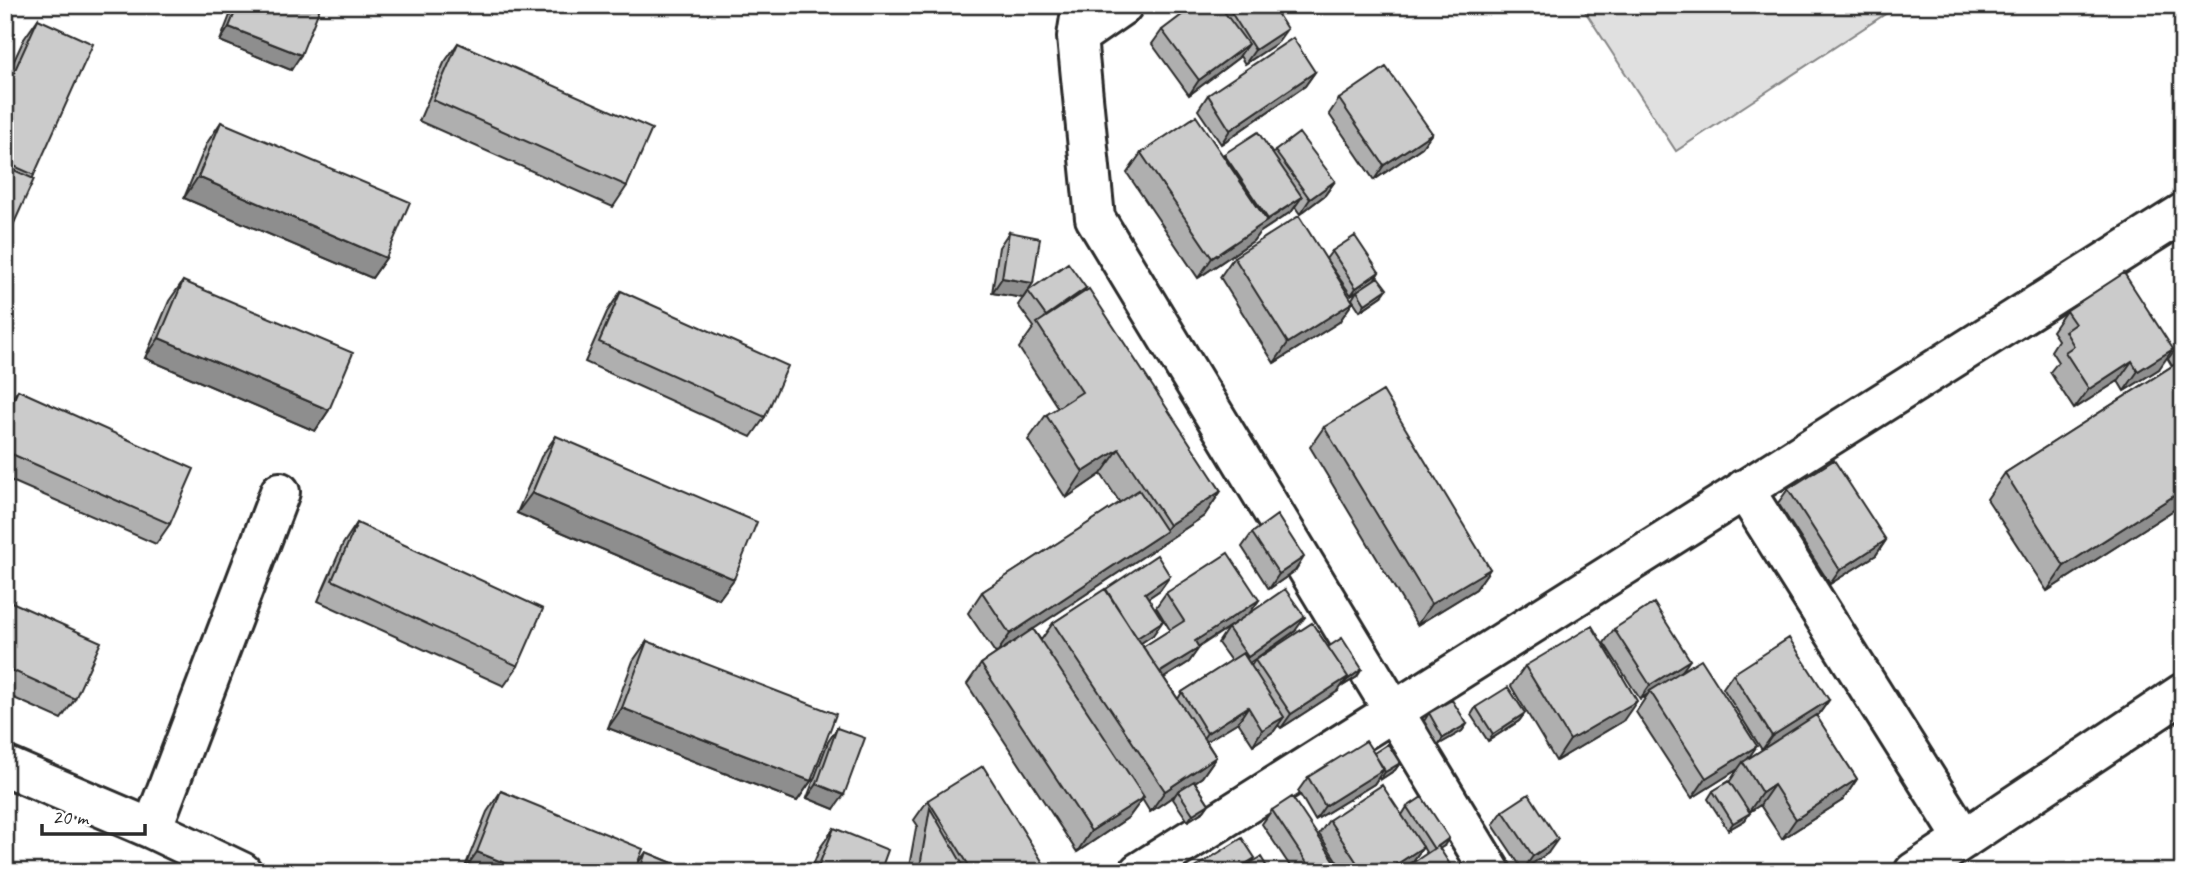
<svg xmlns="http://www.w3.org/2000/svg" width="2188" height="877" font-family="Caveat,sans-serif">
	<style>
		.pitch { fill: #e0e0e0; stroke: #868686; stroke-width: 2 }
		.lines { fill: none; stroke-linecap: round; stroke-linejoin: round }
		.street-casing { stroke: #2b2b2b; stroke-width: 44 }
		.street { stroke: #fff; stroke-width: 38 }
		.wall { fill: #afafaf; stroke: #2b2b2b; stroke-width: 2 }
		.shaded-wall { fill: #8e8e8e; stroke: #2b2b2b; stroke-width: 2 }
		.building { fill: #cbcbcb; stroke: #2b2b2b; stroke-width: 2 }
	</style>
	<rect width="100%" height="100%" fill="#fff"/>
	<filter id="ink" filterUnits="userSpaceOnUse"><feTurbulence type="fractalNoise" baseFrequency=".0143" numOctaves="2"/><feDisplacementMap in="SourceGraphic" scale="14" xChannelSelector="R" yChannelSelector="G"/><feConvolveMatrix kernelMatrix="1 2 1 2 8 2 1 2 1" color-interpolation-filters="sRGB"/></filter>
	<g filter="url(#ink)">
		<!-- pitch -->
		<path class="pitch" d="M1581 5H1899L1676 151Z"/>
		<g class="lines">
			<!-- street casing -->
			<g class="street-casing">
				<path id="street" d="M1082 5 1077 37 1095 218 1491 872
					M1077 37 1123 5
					M1744 489 1964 839
					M5 766 152 829 242 872
					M152 829 280 492
					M1139 872 2183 213
					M1914 872 2183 693"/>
			</g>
			<!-- street -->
			<use href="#street" class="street"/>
		</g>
		<!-- wall -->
		<path class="wall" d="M234 5H321L291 70 220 41Z
			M1227 6 1277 43 1245 64 1240 56 1238 58 1189 95 1152 44 1162 30 1224 11Z
			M38 19 34 175 5 243V80L24 39Z
			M458 43 627 186 613 207 419 121 444 63Z
			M1315 72 1305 86 1221 144 1198 110 1208 95Z
			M1339 99 1432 133 1422 147 1374 180 1329 114Z
			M221 122 386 258 372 278 184 198 207 143Z
			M1275 151 1335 181 1325 195 1300 214 1295 207 1292 211 1259 233 1253 241 1198 278 1127 173 1141 153 1223 156 1224 154H1273Z
			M1009 232 1033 283 1023 298 992 293 999 247Z
			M1332 251 1379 272 1374 280 1351 295 1326 259Z
			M1234 257 1353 302 1339 322 1274 363 1220 277Z
			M183 281 329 410 315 431 145 358 169 301Z
			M1086 288 1082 294 1221 491 1204 516 1033 629 1041 640 1053 623 1106 589 1170 576 1160 590 1148 598 1153 635 1141 643 1143 647 1170 630 1156 607 1166 593 1259 600 1249 614 1199 647 1189 662 1164 678 1178 699 1182 692 1231 661 1218 643 1228 628 1295 631 1249 663 1251 666 1255 660 1328 647 1357 677 1341 687 1338 691 1281 728 1278 725 1274 731 1253 745 1238 722 1206 741 1216 757 1202 777 1195 782 1209 804 1204 811 1188 821 1173 799 1175 795 1150 812 1142 799 1129 817 1077 852 967 684 981 664 996 654 968 613 982 592 1120 503 1101 474 1066 498 1028 440 1046 415 1058 408 1019 348 1034 327 1018 305 1028 291Z
			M621 291 765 417 751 437 585 362 607 312Z
			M1357 291 1382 296 1360 311 1352 299Z
			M2066 311 2159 369 2124 391 2118 381 2074 409 2050 372 2058 362 2051 351 2058 340 2052 331Z
			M2183 339V504L2047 591 1987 499 2005 473 2172 366 2168 359Z
			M18 390 170 524 156 544 5 478V408Z
			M1324 427 1490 569 1476 589 1417 625 1310 447Z
			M556 436 734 579 719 599 517 513 541 457Z
			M1788 489 1886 540 1876 555 1830 584 1778 503Z
			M357 523 518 666 504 686 318 601 343 544Z
			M1252 533 1295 571 1269 589 1242 547Z
			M5 599 75 699 61 719 5 694Z
			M1614 629 1682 671 1747 759 1762 750 1723 688 1733 674 1829 700 1819 714 1816 716 1857 779 1843 800 1782 839 1760 805 1749 812 1745 820 1728 830 1708 799 1713 791 1730 781 1738 769 1692 798 1636 712 1648 694 1640 699 1604 643Z
			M647 641 811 781 797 801 608 728 633 661Z
			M1525 666 1623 721 1556 761 1511 686Z
			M1476 707 1525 713 1519 721 1488 741 1471 715Z
			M1429 713 1467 724 1462 731 1438 745 1424 721Z
			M837 728 834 809 807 798 828 742Z
			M1400 763 1395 770 1380 780 1379 777 1374 784 1315 820 1298 791 1308 777Z
			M501 791 636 866 646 852 694 872H463L487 812Z
			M928 800 1040 872H908L916 828 918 826 914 820Z
			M1407 807 1444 846 1427 854 1423 847 1413 861 1397 872H1344L1319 834 1329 820 1402 815Z
			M1272 810 1342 872H1294L1262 824Z
			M1503 811 1548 853 1523 870 1493 825Z
			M834 828 880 872H810L820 848Z"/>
		<!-- shaded-wall -->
		<path class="shaded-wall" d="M229 27 301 55 291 70 220 41Z
			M1287 29 1277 43 1245 64 1255 50Z
			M1248 44 1238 58 1189 95 1199 80Z
			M1315 72 1305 86 1221 144 1230 130Z
			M1432 133 1422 147 1374 180 1384 165Z
			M198 177 386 258 372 278 184 198Z
			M1335 181 1325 195 1300 214 1310 199Z
			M1302 197 1292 211 1259 233 1253 241 1198 278 1212 258Z
			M1379 272 1374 280 1351 295 1356 288Z
			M1002 278 1033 283 1023 298 992 293Z
			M1086 288 1076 303 1039 326 1046 316Z
			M1387 289 1382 296 1360 311 1365 304Z
			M1353 302 1339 322 1274 363 1288 343Z
			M159 338 329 410 315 431 145 358Z
			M2173 349 2159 369 2124 391 2138 371Z
			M2132 361 2118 381 2074 409 2089 389Z
			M1119 449 1101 474 1066 498 1083 472Z
			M2183 490V504L2047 591 2064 566Z
			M1221 491 1204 516 996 654 1010 634 1163 533 1169 525Z
			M532 493 734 579 719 599 517 513Z
			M1886 540 1876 555 1830 584 1840 570Z
			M1304 557 1295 571 1269 589 1279 574Z
			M1490 569 1476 589 1417 625 1431 604Z
			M1170 576 1160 590 1135 607 1145 593Z
			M1259 600 1249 614 1185 655 1195 641Z
			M1305 617 1295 631 1238 671 1248 657Z
			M1163 621 1153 635 1126 653 1136 638Z
			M1199 648 1189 662 1148 688 1158 674Z
			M1690 660 1680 674 1650 691 1648 694 1640 699 1650 685Z
			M1362 669 1357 677 1341 687 1347 680Z
			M1348 677 1338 691 1281 728 1291 714Z
			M1829 700 1819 714 1762 750 1772 736Z
			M1637 701 1623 721 1556 761 1570 740Z
			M1248 707 1238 722 1197 747 1207 733Z
			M622 708 811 781 797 801 608 728Z
			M1525 713 1519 721 1488 741 1493 734Z
			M1284 717 1274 731 1253 745 1262 730Z
			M1467 724 1462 731 1438 745 1443 738Z
			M1757 746 1744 764 1743 762 1738 769 1692 798 1706 778Z
			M1216 757 1202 777 1179 793 1178 791 1175 795 1150 812 1165 791Z
			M1400 763 1395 770 1380 780 1385 772Z
			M1384 769 1374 784 1315 820 1325 806Z
			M1857 779 1843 800 1782 839 1796 819Z
			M817 784 844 795 834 809 807 798Z
			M1774 785 1760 805 1748 813 1762 793Z
			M1144 797 1129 817 1077 852 1091 831Z
			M1209 804 1204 811 1188 821 1193 814Z
			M1750 813 1745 820 1728 830 1733 823Z
			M1449 838 1444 846 1428 856 1434 849Z
			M1558 839 1548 853 1523 870 1533 856Z
			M1423 847 1413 861 1397 872H1385Z
			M477 852 527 872H463Z
			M1255 858 1245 872H1232Z"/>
		<!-- building -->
		<path class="building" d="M238 5H321L301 55 229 27Z
			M1195 5H1219L1248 44 1199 80 1162 30Z
			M1229 5H1272L1287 29 1255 50 1227 6Z
			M38 19 93 44 34 175 5 162V92Z
			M1293 38 1315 72 1230 130 1208 95Z
			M458 43 652 129 627 186 433 100Z
			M1386 67 1432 133 1384 165 1339 99Z
			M1196 116 1267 221 1212 258 1141 153Z
			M221 122 410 202 386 258 198 177Z
			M1258 132 1302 197 1268 219 1224 154Z
			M1299 133 1335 181 1310 199 1275 151Z
			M5 166 34 179 5 243Z
			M1299 216 1353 302 1288 343 1234 257Z
			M1009 232 1040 238 1033 283 1002 278Z
			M1355 236 1379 272 1356 288 1332 251Z
			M1068 263 1086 288 1046 316 1028 291Z
			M2124 273 2173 349 2138 371 2132 361 2089 389 2065 352 2074 346 2065 331 2075 324 2066 311Z
			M1378 277 1387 289 1365 304 1357 291Z
			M183 281 353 353 329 410 159 338Z
			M1089 289 1221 491 1169 525 1119 449 1083 472 1046 415 1082 392 1037 323Z
			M621 291 788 366 765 417 599 342Z
			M2177 363 2183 373V490L2064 566 2005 473Z
			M18 390 194 469 170 524 5 451V419Z
			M1383 391 1490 569 1431 604 1324 427Z
			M556 436 757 522 734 579 532 493Z
			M1834 460 1886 540 1840 570 1788 489Z
			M1139 490 1166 531 1010 634 982 592Z
			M1277 515 1304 557 1279 574 1252 533Z
			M357 523 543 609 518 666 332 580Z
			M1228 553 1259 600 1195 641 1199 648 1160 672 1143 647 1184 621 1166 593Z
			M1157 555 1170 576 1145 593 1163 621 1137 638 1106 589Z
			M1105 589 1216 757 1165 791 1053 623Z
			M1285 589 1305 617 1248 657 1228 628Z
			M5 599 101 642 75 699 5 667Z
			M1654 603 1690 660 1650 685 1614 629Z
			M1312 623 1348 677 1291 714 1255 660Z
			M1592 626 1637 701 1570 740 1525 666Z
			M1033 629 1144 797 1091 831 981 664Z
			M1342 638 1362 669 1347 680 1348 677 1328 647Z
			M1789 638 1829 700 1772 736 1733 674Z
			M647 641 836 714 811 781 622 708Z
			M1243 653 1284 717 1262 730 1248 707 1207 733 1182 692Z
			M1701 659 1757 746 1706 778 1650 691Z
			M1508 687 1525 713 1493 734 1476 707Z
			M1452 700 1467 724 1443 738 1429 713Z
			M1816 715 1857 779 1796 819 1774 785 1762 793 1743 762Z
			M837 728 865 738 844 795 817 784Z
			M1366 741 1384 769 1325 806 1308 777Z
			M1388 744 1400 763 1385 772 1374 753Z
			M983 766 1045 866 1035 872H973L928 800Z
			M1194 781 1209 804 1193 814 1178 791Z
			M1729 781 1750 813 1733 823 1713 791Z
			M1382 785 1423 847 1385 872H1363L1329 820Z
			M501 791 643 849 634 872H527L477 852Z
			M1529 794 1558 839 1533 856 1503 811Z
			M1292 797 1342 872H1313L1272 810Z
			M1422 797 1449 838 1434 849 1407 807Z
			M930 808 967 872H919Z
			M834 828 888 850 880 872H816Z
			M1242 838 1255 858 1232 872H1188Z
			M1438 846 1455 872H1399Z
			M646 852 694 872H639Z
			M1261 857 1270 872H1236Z"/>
	</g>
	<!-- margin -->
	<rect width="2188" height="877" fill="none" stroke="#fff" stroke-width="28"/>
	<rect x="14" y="14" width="2160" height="849" fill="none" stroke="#2b2b2b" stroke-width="2.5" filter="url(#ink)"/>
	<!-- scale -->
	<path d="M42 824v10h103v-10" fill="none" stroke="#2b2b2b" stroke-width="3.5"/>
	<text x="52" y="824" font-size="21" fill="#2b2b2b" stroke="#ffffff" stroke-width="5" paint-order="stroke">20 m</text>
</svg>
